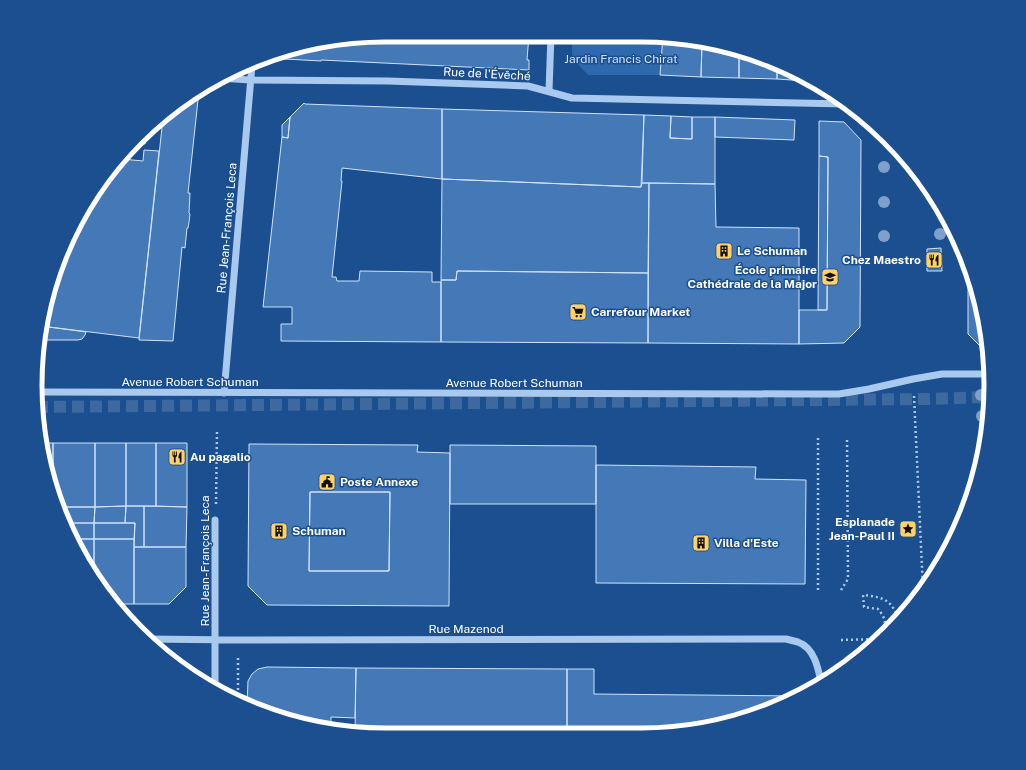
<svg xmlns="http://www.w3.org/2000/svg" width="1026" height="770" font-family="'Public Sans',sans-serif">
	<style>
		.green { fill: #2e69ad }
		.building { fill: #4478b7; stroke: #cfe3fa; fill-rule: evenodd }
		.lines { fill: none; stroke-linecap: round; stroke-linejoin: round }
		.highway-tunnel { stroke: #3d69a0; stroke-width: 12; stroke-dasharray: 12 6; stroke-linecap: butt }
		.path { stroke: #a9c9ee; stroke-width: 2.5; stroke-dasharray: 2 3; stroke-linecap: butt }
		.minor { stroke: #a9c9ee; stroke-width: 7 }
		.tree { fill: #7ea0ca }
		.labels { text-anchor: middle; stroke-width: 3; stroke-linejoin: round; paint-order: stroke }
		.park-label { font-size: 12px; fill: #cfe3fa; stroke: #1b4f8f }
		.street-label { font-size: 12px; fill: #fff; stroke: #1b4f8f }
		.poi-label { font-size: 12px; font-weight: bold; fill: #fff; stroke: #1b4f8f; text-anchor: start }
		.rim { fill: none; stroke: #fff; stroke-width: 5 }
	</style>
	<rect width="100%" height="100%" fill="#1b4f8f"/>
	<!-- green -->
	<path class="green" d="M572 42 663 44 660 75H588L572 58Z"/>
	<!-- building -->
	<path class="building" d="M385 35H529L527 60H529V70L321 60V61L267 58 294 47Z
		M572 35 629 36 628 43 572 42Z
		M663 36 702 42 701 77 660 75Z
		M702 42 731 47 739 50V78L701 77Z
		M739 50 777 68V79L739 78Z
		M777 68 806 81 777 79Z
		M187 100H198L188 193H190L189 213 190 214 189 222 188 228H187L185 248 182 247 173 341 139 340 163 118Z
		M304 103 305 104 442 109V179L342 168 341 181H342L332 277H336L337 281H359L360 271 432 272V282H441V342L281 341V324H292V307H263L282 137 288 138 290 117Z
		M442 109 644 115 641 187 442 179Z
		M644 115 671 116 670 138 692 139V117H715V184L642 183Z
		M671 116 692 117V139L670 138Z
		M290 117 288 138 282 137V125Z
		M715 117 795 120 794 140 715 137Z
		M819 121 844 122 861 140 860 327 844 343 799 344V310H827L828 157 819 156Z
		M147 131 145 144 134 143 137 138Z
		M144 150 159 151 139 338 41 326 42 317 71 230 122 159 143 161Z
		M819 156 828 157 827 310H818Z
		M442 179 641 187 642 183H649L648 273 457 271 456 280H441Z
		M649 183 715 184 716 227 799 228V344L648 343Z
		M941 248 942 271H927V249Z
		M968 266 979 295 987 345H979L968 334Z
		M457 271 648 273V343L441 342V280H456Z
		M41 326 86 332 85 335 82 339 78 340H40Z
		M44 443H53V482Z
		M53 443H95V507H59L53 482Z
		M95 443H126V506L95 507Z
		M126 443H156V506H126Z
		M156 443H187V507L156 506Z
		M249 444 418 445 417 452 450 453 449 606 267 605 248 586ZM310 492H390L389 571H309Z
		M450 445 596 446V504H450Z
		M596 465 756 467 755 479 806 480 805 584 596 583Z
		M310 492H390L389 571H309Z
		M126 506H144V547H134L135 523H125Z
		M126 506 125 523H94L95 507Z
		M144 506 187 507 186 547H144Z
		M59 507H95L94 523H64L62 519Z
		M64 523H94V539H73Z
		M94 523H135L134 539H94Z
		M73 539H94V575Z
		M94 539H134V604H113L107 598 94 575Z
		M134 547H186V587L169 604H134Z
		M267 667 356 668 355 718 331 717V729L294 723 247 704 248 681 252 674 258 669Z
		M356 668 567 669V733L362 734 355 733Z
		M567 669H594V694L796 696 775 708 687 732 567 733Z"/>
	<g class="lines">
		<!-- highway-tunnel -->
		<path class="highway-tunnel" d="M36 407 927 399 989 397"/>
		<!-- path -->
		<path class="path" d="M914 396 923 589
			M818 438V590
			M216 504 217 431
			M841 590 848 579 847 437
			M885 633C885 621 886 619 878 609L864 607 863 595C883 597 894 600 898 622
			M841 640 879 639
			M238 700V658"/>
		<!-- minor -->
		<path class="minor" d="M644 39 645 36
			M220 78 250 80 388 81 528 86 572 98 846 104
			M549 91 551 35
			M37 392 812 394H839L869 389 913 379 942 374H990
			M224 393 252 65
			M215 520V690
			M146 639 238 640 786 639C790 640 794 641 798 642 814 648 818 667 821 682"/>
	</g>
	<!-- trees -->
	<g class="tree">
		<circle cx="884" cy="167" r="6"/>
		<circle cx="884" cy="202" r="6"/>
		<circle cx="940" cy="234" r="6"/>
		<circle cx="884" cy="236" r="6"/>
		<circle cx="981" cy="395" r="6"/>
		<circle cx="982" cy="416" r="6"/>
	</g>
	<!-- icons -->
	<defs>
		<g id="building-square" transform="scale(0.9)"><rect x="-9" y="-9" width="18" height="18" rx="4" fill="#ffd166" stroke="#1b4f8f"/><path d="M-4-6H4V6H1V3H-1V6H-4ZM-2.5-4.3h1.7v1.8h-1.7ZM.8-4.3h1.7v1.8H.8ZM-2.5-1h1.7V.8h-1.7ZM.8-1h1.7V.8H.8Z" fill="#111"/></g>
		<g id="restaurant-square" transform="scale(0.9)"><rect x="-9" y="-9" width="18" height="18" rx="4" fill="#ffd166" stroke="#1b4f8f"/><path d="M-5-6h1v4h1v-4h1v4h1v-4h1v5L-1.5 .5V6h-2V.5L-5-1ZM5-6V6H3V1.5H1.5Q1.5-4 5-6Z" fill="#111"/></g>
		<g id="school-square" transform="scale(0.9)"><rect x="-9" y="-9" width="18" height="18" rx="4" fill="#ffd166" stroke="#1b4f8f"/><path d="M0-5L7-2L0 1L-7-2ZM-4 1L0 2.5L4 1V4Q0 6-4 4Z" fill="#111"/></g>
		<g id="supermarket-square" transform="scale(0.9)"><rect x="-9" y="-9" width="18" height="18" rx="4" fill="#ffd166" stroke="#1b4f8f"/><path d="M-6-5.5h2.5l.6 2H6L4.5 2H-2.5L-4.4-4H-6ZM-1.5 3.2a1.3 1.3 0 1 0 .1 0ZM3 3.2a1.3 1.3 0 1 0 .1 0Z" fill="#111"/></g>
		<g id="civic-square" transform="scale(0.9)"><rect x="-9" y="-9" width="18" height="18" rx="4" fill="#ffd166" stroke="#1b4f8f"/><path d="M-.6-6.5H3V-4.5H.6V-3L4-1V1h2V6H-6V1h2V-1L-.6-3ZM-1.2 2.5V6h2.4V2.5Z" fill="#111"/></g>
		<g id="sight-square" transform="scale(0.9)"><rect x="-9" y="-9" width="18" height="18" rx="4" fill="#ffd166" stroke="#1b4f8f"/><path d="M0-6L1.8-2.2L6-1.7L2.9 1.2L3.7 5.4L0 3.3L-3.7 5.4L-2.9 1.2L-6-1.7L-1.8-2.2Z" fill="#111"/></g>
	</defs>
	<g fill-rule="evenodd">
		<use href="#building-square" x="724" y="251"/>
		<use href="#restaurant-square" x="934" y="260"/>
		<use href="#school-square" x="830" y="277"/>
		<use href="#supermarket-square" x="578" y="312"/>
		<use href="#restaurant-square" x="177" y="457"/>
		<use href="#civic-square" x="327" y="482"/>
		<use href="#sight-square" x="908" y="529"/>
		<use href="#building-square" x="279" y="531"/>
		<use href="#building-square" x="701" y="543"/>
	</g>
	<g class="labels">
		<!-- park labels -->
		<g class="park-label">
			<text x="621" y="63">Jardin Francis Chirat</text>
		</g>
		<!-- street labels -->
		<g class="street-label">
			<text transform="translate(487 74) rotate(3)" y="4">Rue de l'Évêché</text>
			<text transform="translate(227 228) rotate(-85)" y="4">Rue Jean-François Leca</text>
			<text x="190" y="386">Avenue Robert Schuman</text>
			<text x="514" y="387">Avenue Robert Schuman</text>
			<text transform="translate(205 561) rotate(-90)" y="4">Rue Jean-François Leca</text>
			<text x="466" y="633">Rue Mazenod</text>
		</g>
		<!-- poi labels -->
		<g class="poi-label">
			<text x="737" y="255">Le Schuman</text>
			<text x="921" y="264" text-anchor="end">Chez Maestro</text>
			<text x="817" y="274" text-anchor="end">École primaire<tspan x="817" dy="14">Cathédrale de la Major</tspan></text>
			<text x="591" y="316">Carrefour Market</text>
			<text x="190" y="461">Au pagalio</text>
			<text x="340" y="486">Poste Annexe</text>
			<text x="895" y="526" text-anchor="end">Esplanade<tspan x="895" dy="14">Jean-Paul II</tspan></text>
			<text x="292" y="535">Schuman</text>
			<text x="714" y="547">Villa d'Este</text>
		</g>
	</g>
	<!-- crop -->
	<path d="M0 0H1026V770H0ZM385 42H641A343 343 0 0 1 984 385V385A343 343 0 0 1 641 728H385A343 343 0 0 1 42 385V385A343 343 0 0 1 385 42Z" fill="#1b4f8f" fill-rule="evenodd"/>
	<path class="rim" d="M385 42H641A343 343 0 0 1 984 385V385A343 343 0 0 1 641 728H385A343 343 0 0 1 42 385V385A343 343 0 0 1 385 42Z"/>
</svg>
